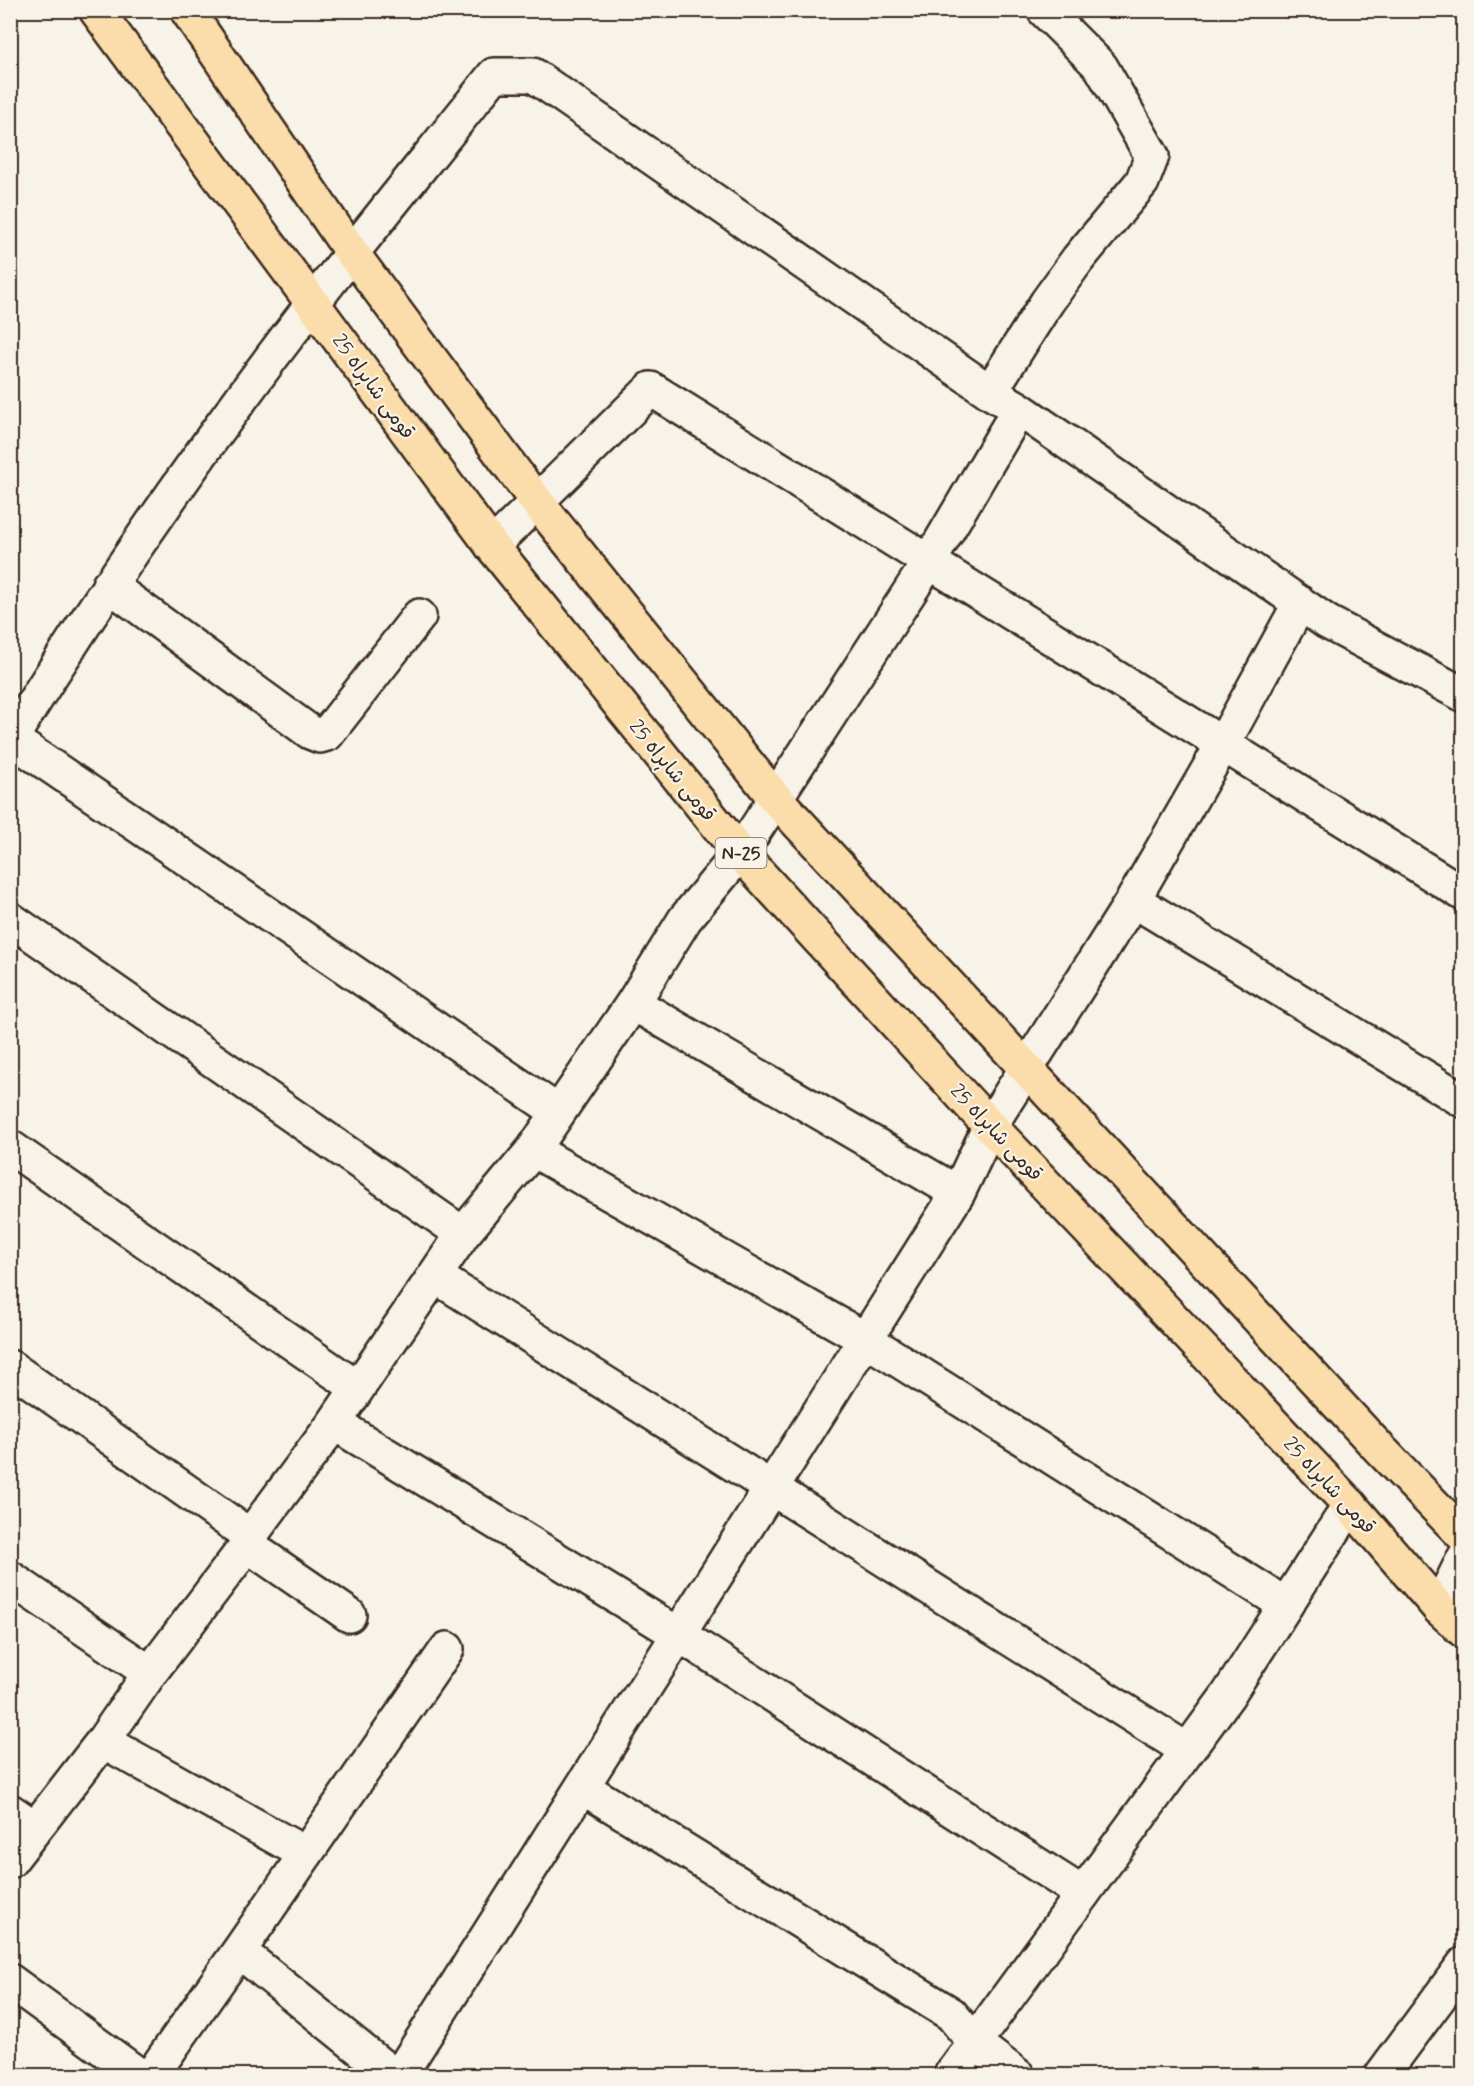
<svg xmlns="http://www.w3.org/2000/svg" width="1474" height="2086" font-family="Mynerve,'Playpen Sans Arabic',sans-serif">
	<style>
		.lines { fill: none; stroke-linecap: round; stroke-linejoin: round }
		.minor-casing { stroke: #3b2a1e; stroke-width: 38 }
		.highway-casing { stroke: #3b2a1e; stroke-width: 38 }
		.minor { stroke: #f7f3e8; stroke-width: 33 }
		.highway { stroke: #fbddab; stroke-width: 33 }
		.labels { text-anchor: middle; stroke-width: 4.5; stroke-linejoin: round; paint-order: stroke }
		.shield { fill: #f7f3e8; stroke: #73665b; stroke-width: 1.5 }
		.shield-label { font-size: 18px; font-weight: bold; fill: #3b2a1e }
		.street-label { font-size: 20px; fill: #3b2a1e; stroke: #f7f3e8 }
	</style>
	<rect width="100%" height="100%" fill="#f7f3e8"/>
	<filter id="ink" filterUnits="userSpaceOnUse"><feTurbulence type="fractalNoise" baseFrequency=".0167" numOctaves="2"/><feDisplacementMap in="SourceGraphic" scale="12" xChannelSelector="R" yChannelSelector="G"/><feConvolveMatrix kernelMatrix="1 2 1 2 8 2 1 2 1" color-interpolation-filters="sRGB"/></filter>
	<g filter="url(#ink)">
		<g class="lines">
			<!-- minor casing -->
			<g class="minor-casing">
				<path id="minor" d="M990 392 1047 302 1078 259 1142 182 1152 156 1101 67 1044 10
					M492 546 651 389 1464 894
					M109 585 310 732 320 736 327 734 419 616
					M11 739 558 1112
					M10 740C104 589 205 443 313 303 372 226 434 151 494 75H533L990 392 1019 409 1327 622 1464 695
					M1133 900 1464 1101
					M10 919 463 1234
					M633 1003 958 1193
					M10 1147 356 1387
					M533 1150 865 1339 1286 1605
					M435 1276 1187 1750
					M10 1367 250 1536
					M334 1423 678 1634 1083 1894
					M247 1545 349 1615
					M10 1578 150 1673
					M1439 1608 1464 1558
					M103 1741 306 1854
					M582 1787 951 2014 975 2043 1018 2076
					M10 1811 35 1828
					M10 1861 103 1741 150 1673 247 1545 250 1536 334 1423 463 1234 533 1150 633 1003 685 919 740 853 929 562 1019 409
					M239 1951 447 1649
					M10 1981 140 2076
					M151 2076 239 1951 394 2076
					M399 2076 958 1193 990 1126 1133 900 1223 744 1300 603
					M950 2076 1228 1695 1350 1505
					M1381 2076 1464 1964"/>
			</g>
			<!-- highway casing -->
			<g class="highway-casing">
				<path id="highway" d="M96 10 492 546 740 853 990 1126 1350 1505 1439 1608 1464 1631
					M187 10 352 253 537 502 775 798 1377 1446 1464 1536"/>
			</g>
			<!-- minor -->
			<use href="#minor" class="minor"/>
			<!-- highway -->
			<use href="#highway" class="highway"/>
		</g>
	</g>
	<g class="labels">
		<!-- shield labels -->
		<rect class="shield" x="715.5" y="838" width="51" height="30" rx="4.5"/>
		<g class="shield-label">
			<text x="741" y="859">N-25</text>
		</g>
		<!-- street labels -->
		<g class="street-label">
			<text transform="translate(374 386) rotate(54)" y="7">قومی شاہراہ 25</text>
			<text transform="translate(673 770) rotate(51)" y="7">قومی شاہراہ 25</text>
			<text transform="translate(997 1132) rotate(47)" y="7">قومی شاہراہ 25</text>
			<text transform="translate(1330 1485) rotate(47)" y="7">قومی شاہراہ 25</text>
		</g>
	</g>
	<!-- margin -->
	<rect width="1474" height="2086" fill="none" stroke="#f7f3e8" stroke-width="36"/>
	<rect x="18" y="18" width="1438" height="2050" fill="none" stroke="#3b2a1e" stroke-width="2" filter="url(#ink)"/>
</svg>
